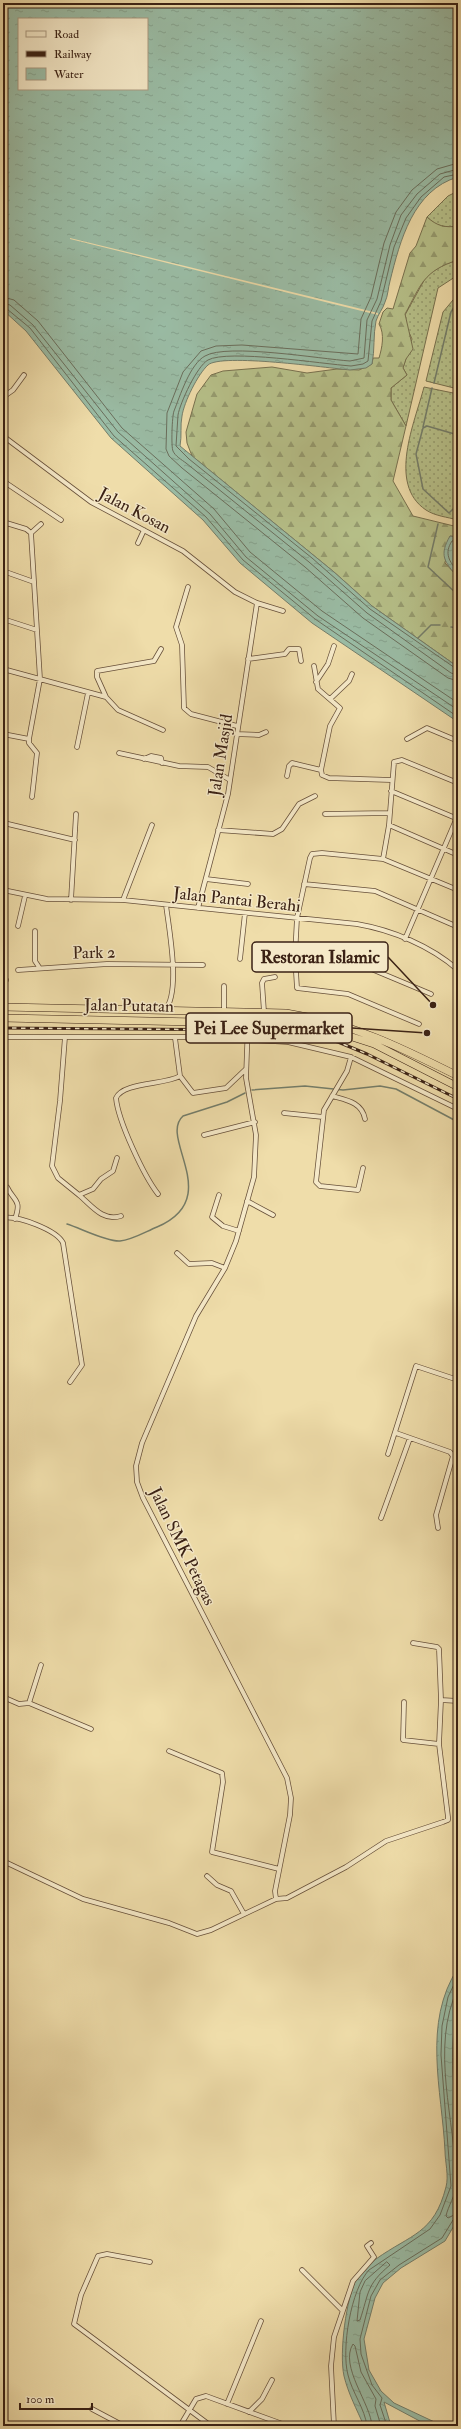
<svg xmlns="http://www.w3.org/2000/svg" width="461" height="2429" font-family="'IM FELL Double Pica',serif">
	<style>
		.grass { fill: url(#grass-dots); stroke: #78714f }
		.forest { fill: url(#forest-firs); stroke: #78714f }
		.water { fill: url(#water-ripples); stroke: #747e6b; fill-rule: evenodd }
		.pier { fill: #efddaa }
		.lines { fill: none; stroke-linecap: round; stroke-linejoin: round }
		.shore { stroke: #6a6e5c; stroke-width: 1 }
		.stream { stroke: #747e6b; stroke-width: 1.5 }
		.minor-casing { stroke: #67503a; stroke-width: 5.5 }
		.tertiary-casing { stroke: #67503a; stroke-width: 6 }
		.trunk-casing { stroke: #3a2114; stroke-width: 8 }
		.minor { stroke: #f5e9c8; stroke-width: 4 }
		.tertiary { stroke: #f5e9c8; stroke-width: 5 }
		.trunk { stroke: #efddaa; stroke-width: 7 }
		.rail-casing { stroke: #3a2114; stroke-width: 3 }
		.rail { stroke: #f5e9c8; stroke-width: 1.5; stroke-dasharray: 4.5; stroke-linecap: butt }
		.labels { text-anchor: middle; stroke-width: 3; stroke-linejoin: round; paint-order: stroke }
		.street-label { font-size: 17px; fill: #3a2114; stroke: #f5e9c8 }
		.leader { fill: none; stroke: #3a2114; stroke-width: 1.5 }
		.callout-dot { fill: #3a2114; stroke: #f5e9c8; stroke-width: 1.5 }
		.callout { fill: #f5e9c8; stroke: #3a2114; stroke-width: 1.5 }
		.callout-label { font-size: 18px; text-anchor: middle; font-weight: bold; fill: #3a2114 }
	</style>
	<defs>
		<pattern id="grass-dots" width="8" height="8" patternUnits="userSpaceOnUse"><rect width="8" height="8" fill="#b7c18a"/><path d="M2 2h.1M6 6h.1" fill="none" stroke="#969c70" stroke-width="1.8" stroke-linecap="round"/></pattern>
		<pattern id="forest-firs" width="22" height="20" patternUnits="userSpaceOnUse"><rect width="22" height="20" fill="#b7c18a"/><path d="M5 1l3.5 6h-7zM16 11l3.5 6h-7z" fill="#969c70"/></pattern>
		<pattern id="water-ripples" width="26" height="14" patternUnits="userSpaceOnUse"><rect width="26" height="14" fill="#9abca5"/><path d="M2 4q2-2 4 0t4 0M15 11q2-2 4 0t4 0" fill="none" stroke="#85a18d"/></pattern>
	</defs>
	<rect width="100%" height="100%" fill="#efddaa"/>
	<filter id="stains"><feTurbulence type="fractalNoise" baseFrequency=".005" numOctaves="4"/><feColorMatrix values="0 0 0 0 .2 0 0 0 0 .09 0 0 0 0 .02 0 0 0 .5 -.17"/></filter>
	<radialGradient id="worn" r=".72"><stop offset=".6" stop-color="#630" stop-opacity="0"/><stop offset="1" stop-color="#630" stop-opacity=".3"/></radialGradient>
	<!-- grass -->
	<path class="grass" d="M458 191V226C445 228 437 227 427 217L448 196Z
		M458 260V275L438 288 406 426 391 400V388L407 375 403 368 412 339 407 328 405 315 427 275 443 265Z
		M458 294V389L426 381 443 312Z
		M424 387 458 394V520C447 517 435 516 426 510 387 484 415 422 424 387Z"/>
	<!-- forest -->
	<path class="forest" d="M427 217C437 226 445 228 458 226V260C423 271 421 285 405 314L413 349 406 359 403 368 407 375 391 388V400L406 426 393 481 413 516 458 527V537L450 536 445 563 458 577V667L372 606 334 572 192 456 187 443 186 432 197 394 211 375 223 371 272 367 307 373 337 369 359 370 372 364 373 358H379C382 348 385 334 379 324L383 312 387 308 393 309 410 253 416 246Z"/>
	<!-- water -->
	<path class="water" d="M3 3H458V177C413 190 400 241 390 281 388 288 388 296 385 302 383 309 378 314 376 321 373 335 375 350 372 364L366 368 350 370C328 368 221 353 208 365 198 374 184 402 182 416 180 425 182 436 180 446L334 572 372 606 458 667V722L312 623 240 563 203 520 111 438 26 331 3 310ZM19 19H147V89H19Z
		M450 536 458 537V577C444 562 439 555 450 536Z
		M458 1968V2219L445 2241 401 2268 383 2283 375 2298 364 2339 369 2370 381 2391 394 2403 443 2426H429L384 2402 391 2426H364C357 2410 348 2393 344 2376 339 2353 346 2298 357 2278 360 2271 369 2264 376 2259 411 2234 434 2234 446 2187 449 2176 445 2161 445 2151 442 2090 422 2023 458 1968Z"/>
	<!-- pier -->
	<path class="pier" d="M70 238 378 313V315L70 239Z"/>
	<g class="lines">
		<!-- shore -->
		<path class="shore" d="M458 163 437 169 412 190 396 212 384 243 371 297 361 319 358 354 242 345 216 346 201 351 183 372 167 413 166 449 169 456 182 468 305 567 363 618 448 678 458 681
			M458 169 440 174 417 194 401 215 390 245 377 299 367 320 364 358 350 361C321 359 227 343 205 356 190 364 180 396 174 411 172 416 171 447 173 451 175 456 182 460 186 463L309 562 367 613 451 673 458 675
			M458 174 444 177 421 197 406 218 394 247 381 301 372 321 368 361 363 364 351 366C323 364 228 349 208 360 197 366 180 403 178 415 177 425 177 436 176 446L189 459 312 558 370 609 458 670
			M3 297 14 300 38 321 122 428 214 509 250 552 322 611 458 703
			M3 303 10 305 33 325 118 432 210 514 246 557 318 616 458 710
			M3 308 7 309 30 328 114 436 206 517 243 560 315 619 458 717
			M458 540 452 541C444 553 449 562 458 571
			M458 1988C429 2048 456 2121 456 2184 456 2195 448 2206 446 2216L448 2218 458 2213
			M458 2003C449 2045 453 2086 458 2128
			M387 2262 390 2265C366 2285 369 2293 360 2320L357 2321 360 2292 365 2281Z
			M367 2426C365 2409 352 2392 348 2375 341 2349 351 2289 369 2270L430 2229 440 2215 451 2186 441 2055 442 2026 448 1997 458 1976
			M372 2426C371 2404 339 2366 353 2344L355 2346 361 2372 376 2399 375 2406 381 2426
			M387 2426 380 2405 382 2398 372 2385 361 2354 360 2339 371 2296 380 2280 399 2265 442 2238 453 2220 458 2218"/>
		<!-- stream -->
		<path class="stream" d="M434 383 451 312 458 301
			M423 427 432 388
			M458 435 427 426 423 428 416 454 423 489 449 513 453 509 458 510
			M438 524 428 567 458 595
			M451 627 458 628
			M418 638 431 625H440
			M252 1090 305 1086 343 1090 380 1086 396 1089 458 1122
			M67 1224C80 1228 107 1242 120 1241 132 1240 145 1232 157 1227 225 1198 158 1138 183 1116L227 1102 245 1093"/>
		<!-- minor casing -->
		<g class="minor-casing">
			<path id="minor" d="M3 397 13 390 24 375
				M3 436 91 502 183 551 235 592 257 603 283 611
				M3 481 61 520
				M3 522 26 529 31 533
				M31 533 41 524
				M138 543 144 530
				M3 571 34 582
				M188 587 176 627 182 645 184 708 191 714 237 726
				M3 619 37 630
				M248 659 285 654 289 649H299L301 661
				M314 666 318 689 340 708 330 726 321 770 322 775 329 778 391 780
				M3 669 106 697 118 710 163 730
				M316 682 328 664 334 646
				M106 697 97 677V671L154 661 161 649
				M330 699 349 681 352 674
				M3 734 29 739 40 679 31 533
				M236 734 259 735 266 732
				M29 739V743L37 753 32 797
				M407 739 427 728 458 741
				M77 747 88 693
				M119 753 179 766 208 767 230 780
				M144 759 151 756 161 758 162 763
				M287 776 289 766 292 763 321 770
				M391 791 458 819
				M3 800H4
				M325 814 389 813
				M8 824 75 840
				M389 825 458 855
				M218 830 273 834 282 829 299 804 315 796
				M383 859 389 825 394 762 402 760 458 783
				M206 879 248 884
				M304 884 375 891 458 927
				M3 890 47 899 123 900 357 924C392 930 431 946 458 970
				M71 900 76 814
				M123 900 152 825
				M198 908 228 794 257 603
				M18 926 25 896
				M35 931V961L39 967
				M405 939 458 815
				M295 956 357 963 431 994
				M240 959 245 913
				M18 970 107 964 203 965
				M3 980H6
				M224 986V1011
				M165 1010C181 992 169 929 166 905
				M264 1012 262 983 264 979 275 977
				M248 1022 246 1078 256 1135 254 1177 236 1241 225 1268 196 1316 142 1443 136 1466 137 1482 143 1498 287 1778 291 1798 290 1815 275 1891 276 1899
				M419 1024 348 994 297 988 295 956 297 918 310 858 312 854 322 853 383 859 458 890
				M3 1037H204L288 1042 351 1057 458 1109
				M65 1037 60 1101 52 1166 58 1178 79 1195 93 1189 101 1179 113 1171 117 1158
				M175 1038 180 1076 193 1093 226 1088 246 1069
				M351 1057 347 1071 324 1110 316 1182 320 1186 358 1190 363 1168
				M332 1096C346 1100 362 1102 365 1119
				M284 1113 323 1117
				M204 1135 255 1122
				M7 1187C14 1202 22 1199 15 1219
				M158 1194C144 1176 118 1121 116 1098 123 1082 165 1085 180 1076
				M79 1195C92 1206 103 1222 121 1216
				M219 1195 212 1217 223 1226 239 1231
				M247 1201 273 1215
				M3 1218C17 1215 57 1230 63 1243L82 1365 70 1382
				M177 1253 189 1264 212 1263 225 1268
				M396 1433 450 1452 453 1456 436 1515 438 1528
				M388 1454 416 1366 458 1380
				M381 1518 410 1438
				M3 1697 19 1704 29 1703 91 1729
				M441 1700 458 1701
				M404 1702 403 1740 439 1744
				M29 1703 41 1665
				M169 1751 222 1773 223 1782 212 1852 279 1869
				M3 1861 83 1899 169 1923 197 1934 211 1930 276 1899 287 1898 346 1867 386 1841 443 1822 448 1820V1817L439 1744 441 1700 439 1649 437 1647 413 1643
				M207 1876 217 1885 231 1891 244 1914
				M150 2262 107 2254 98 2256 81 2295 74 2324 211 2426
				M302 2270 342 2310
				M227 2404 261 2321
				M92 2409 124 2426
				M249 2412 262 2399 272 2380
				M180 2426 196 2399 206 2396 288 2426
				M334 2426 331 2366 334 2337 353 2281 374 2257 367 2246 371 2243"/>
		</g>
		<!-- tertiary casing -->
		<g class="tertiary-casing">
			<path id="tertiary" d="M457 2426 458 2421"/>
		</g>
		<!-- trunk casing -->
		<g class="trunk-casing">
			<path id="trunk" d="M3 1007 286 1013C354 1024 398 1046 458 1076
				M3 1018 297 1024 343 1034 374 1044 458 1087"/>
		</g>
		<!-- minor -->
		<use href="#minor" class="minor"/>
		<!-- tertiary -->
		<use href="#tertiary" class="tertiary"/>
		<!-- trunk -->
		<use href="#trunk" class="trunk"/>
		<!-- rail casing -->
		<g class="rail-casing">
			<path id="rail" d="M3 1028 258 1030 313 1036 338 1042 367 1054 458 1099"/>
		</g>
		<!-- rail -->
		<use href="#rail" class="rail"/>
	</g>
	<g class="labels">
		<!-- street labels -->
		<g class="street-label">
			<text transform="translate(135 510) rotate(28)" y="6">Jalan Kosan</text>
			<text transform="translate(220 755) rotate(-81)" y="6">Jalan Masjid</text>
			<text transform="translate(237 899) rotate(6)" y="6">Jalan Pantai Berahi</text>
			<text transform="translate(94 952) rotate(-1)" y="6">Park 2</text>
			<text transform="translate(129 1005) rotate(1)" y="6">Jalan Putatan</text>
			<text transform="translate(183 1546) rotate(64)" y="6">Jalan SMK Petagas</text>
		</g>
	</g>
	<!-- callouts -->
	<path class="leader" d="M433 1005L388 957M427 1033L352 1028"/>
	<g class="callout-dot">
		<circle cx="433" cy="1005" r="4"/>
		<circle cx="427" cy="1033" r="4"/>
	</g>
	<g class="callout">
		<rect x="252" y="942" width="136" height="30" rx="4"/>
		<rect x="186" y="1013" width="166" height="30" rx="4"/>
	</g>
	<g class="callout-label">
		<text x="320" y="963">Restoran Islamic</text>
		<text x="269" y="1034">Pei Lee Supermarket</text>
	</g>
	<!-- margin -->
	<rect width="461" height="2429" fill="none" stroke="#efddaa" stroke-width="16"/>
	<rect x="4" y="4" width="453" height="2421" fill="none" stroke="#3a2114" stroke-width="2"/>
	<rect x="8" y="8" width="445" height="2413" fill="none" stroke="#3a2114"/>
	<!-- legend -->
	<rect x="18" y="18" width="130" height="72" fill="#f5e9c8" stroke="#aa9980"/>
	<rect x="26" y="31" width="20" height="6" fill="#f5e9c8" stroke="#aa9980"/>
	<text x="54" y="38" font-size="12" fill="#3a2114">Road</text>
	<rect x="26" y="51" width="20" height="6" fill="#3a2114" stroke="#aa9980"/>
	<text x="54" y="58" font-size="12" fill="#3a2114">Railway</text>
	<rect x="26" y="68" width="20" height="12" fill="url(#water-ripples)" stroke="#aa9980"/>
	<text x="54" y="78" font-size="12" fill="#3a2114">Water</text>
	<!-- scale -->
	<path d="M20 2403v6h72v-6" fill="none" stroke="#3a2114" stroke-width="2"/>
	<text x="26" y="2403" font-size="12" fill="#3a2114" stroke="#f5e9c8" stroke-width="3" paint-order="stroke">100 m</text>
	<rect width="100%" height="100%" filter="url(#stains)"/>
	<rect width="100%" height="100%" fill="url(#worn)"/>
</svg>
